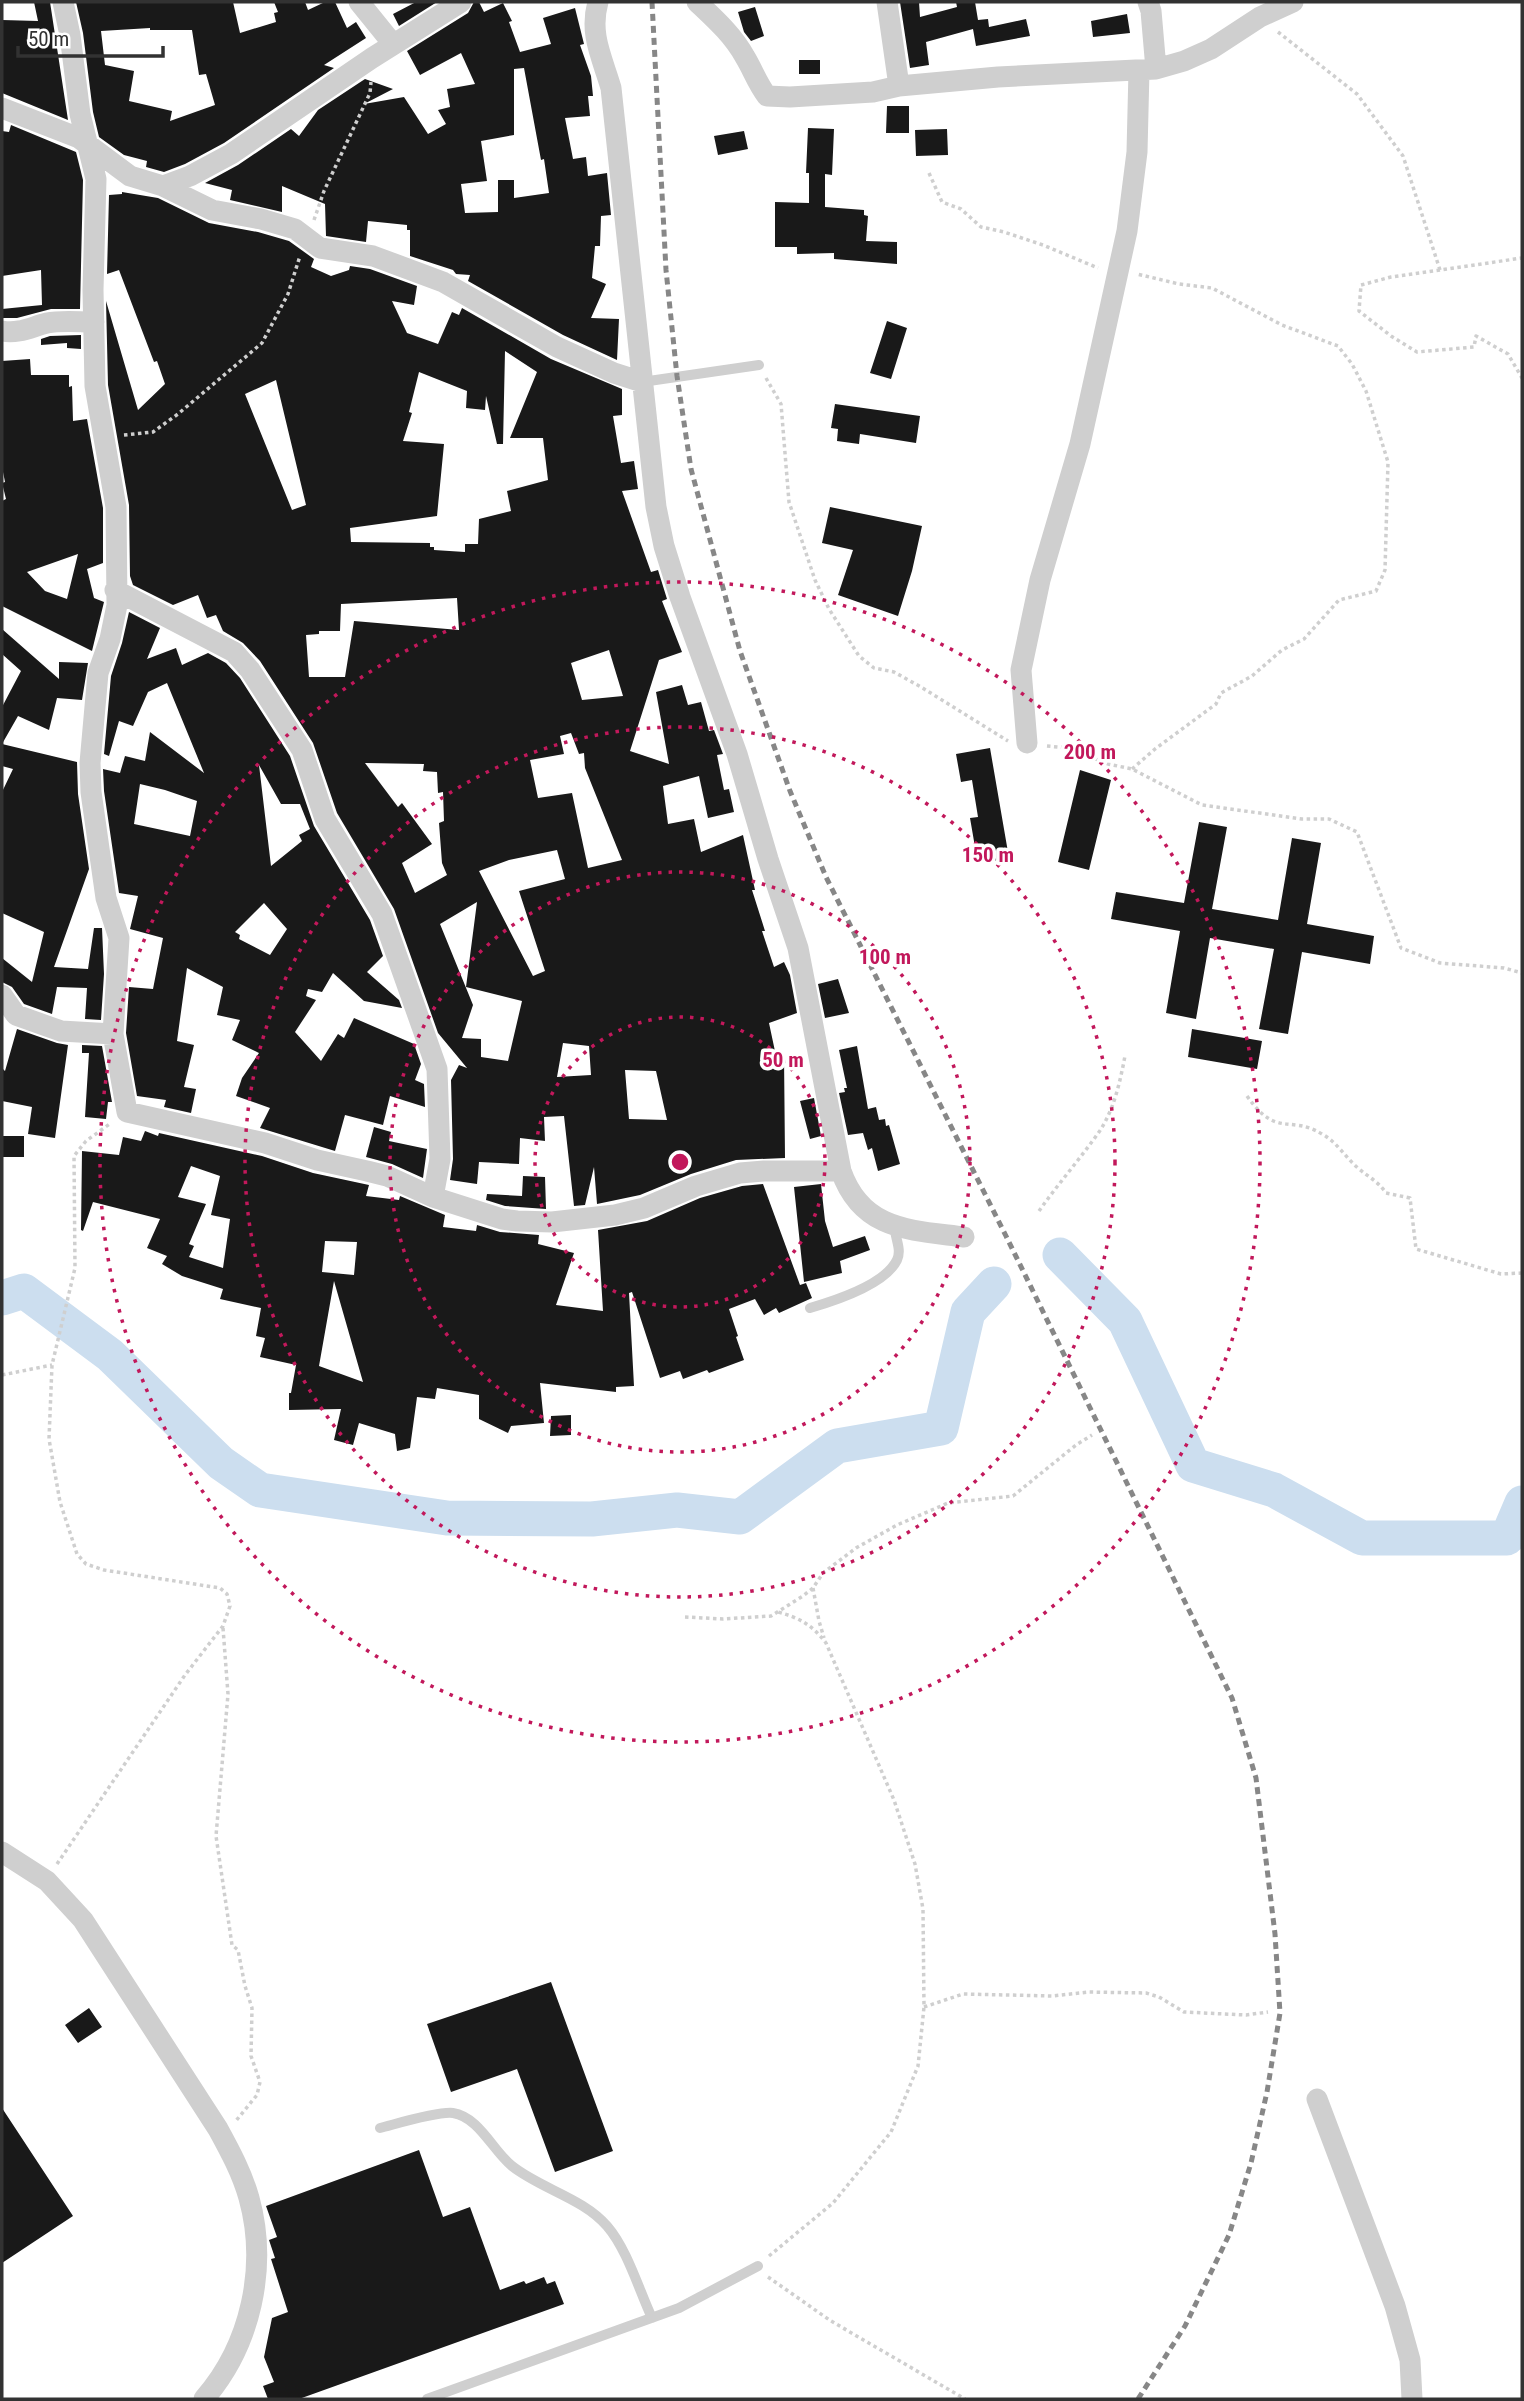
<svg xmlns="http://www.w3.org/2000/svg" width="1524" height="2401" font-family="'Roboto Condensed',sans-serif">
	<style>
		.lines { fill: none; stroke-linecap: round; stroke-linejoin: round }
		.stream { stroke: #ccdeef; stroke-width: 6 }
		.river { stroke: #ccdeef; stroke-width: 35 }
		.building { fill: #191919; fill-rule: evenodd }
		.path { stroke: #cfcfcf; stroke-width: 3.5; stroke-dasharray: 3.5 3.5; stroke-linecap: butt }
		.service { stroke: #cfcfcf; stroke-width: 10 }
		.minor { stroke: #cfcfcf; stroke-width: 21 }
		.rail { stroke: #878787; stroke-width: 5; stroke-dasharray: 7 5; stroke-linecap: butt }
		.ring { fill: none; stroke: #c2185b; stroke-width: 3.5; stroke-dasharray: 3.5 7 }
		.centre { fill: #c2185b; stroke: #fff; stroke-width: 3.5 }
		.ring-label { font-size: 21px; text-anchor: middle; font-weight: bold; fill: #c2185b; stroke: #fff; stroke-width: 7; stroke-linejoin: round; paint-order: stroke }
	</style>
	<rect width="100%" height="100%" fill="#fff"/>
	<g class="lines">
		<!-- stream -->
		<path class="stream" d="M1507 1538 1522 1537"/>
		<!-- river -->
		<path class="river" d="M1060 1255 1125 1321 1193 1465 1274 1490 1362 1538H1507L1522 1503
			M2 1298 24 1291 110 1355 221 1463 260 1490 447 1518 592 1519 677 1510 740 1517 837 1446 941 1428 968 1312 994 1284"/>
	</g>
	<!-- building -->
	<path class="building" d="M34 2H50L68 120 2 93V20L38 21Z
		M76 2H233L240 33 276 22 274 13 278 12 274 2H305L308 10 325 2H335L347 28 356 22 366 38 324 65 334 68 224 143 185 164 164 172 146 167 147 161 124 155 99 137 93 112 83 33ZM150 28V30H192L199 75 206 74 215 105 170 121 172 111 129 101 134 71 105 65 101 31Z
		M416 2H437L399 26 393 14Z
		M474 2H479L484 12 503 3 512 21 509 22 520 52 551 44 543 18 575 8 584 44 580 45 591 76 593 96H588L590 116 565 118 573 159 586 157 588 176 607 173 611 215 601 216 600 246H595L592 278 606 284 591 318 619 319 617 360 563 335 468 281 470 275 456 274 453 270 410 256V230H407V225L368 221 366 242 326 236 325 204 282 186V212L230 200 232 190 205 183 238 165 291 129 299 136 318 110 365 79 393 89 364 104 404 97 428 134 446 124 438 110 450 107 447 89 475 84 461 53 420 75 407 51 468 13ZM524 68 541 160 544 159 549 193 514 198V180H498V212L465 213 461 184 487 181 481 141 514 135V69Z
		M900 2H919L920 17 957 7 956 2H975L978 20 988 19 989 27 1026 19 1030 36 976 46 973 29 926 42 929 65 910 68Z
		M755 7 764 36 751 41 744 32 738 12Z
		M1127 14 1130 33 1093 37 1091 21Z
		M799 60H820V74H799Z
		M887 106H909V133H886Z
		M11 125 76 152 83 180 80 309H51L17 318H2V309L42 305 41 270 2 276V131L9 132Z
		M808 128 834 129 832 175 825 174V207L864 210V215L868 216 866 241 897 242V264L834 259V253L797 254V247H775V202L809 203V173H806Z
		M947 129 948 155 916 156 915 130Z
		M744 131 748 149 718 155 714 136Z
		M122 192 158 198 209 223 258 232 289 241 314 259 311 267 331 276 349 270 350 266 370 269 417 286 414 305 392 301 407 333 438 344 452 312 459 315 462 308 551 359 622 389V415L613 416 621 463 634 461 638 489 622 491 651 572 658 570 667 599 662 601 682 652 659 660 630 751 669 764 656 692 682 685 688 705 701 702 709 731 714 730 723 754 717 755 724 790 729 789 734 812 708 818 699 776 663 786 668 824 694 819 701 852 743 835 755 890H752L765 931H762L774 967 784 962 790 975 797 1013 769 1023 776 1056 784 1055 785 1158 736 1160 691 1174 640 1195 597 1204 594 1167 585 1205 574 1206 564 1116 544 1117 545 1141 520 1138 519 1164 479 1162 477 1184 450 1180 453 1159 451 1080 459 1065 467 1068 438 1033 394 909 337 813 313 743 260 661 243 643 223 631 216 615 207 618 198 595 173 605 133 585 130 576 129 505 108 385 106 301 138 410 165 384 157 361 154 362 119 270 107 274 109 195 122 194ZM505 351 537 372 510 438H543L548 480 507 491 511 511 479 519 478 544H465V552L434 550V547H430V543L351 542 350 528 437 516 444 444 403 441 412 413 409 412 419 372 467 391 466 408 485 410 486 396 497 444H503ZM276 380 306 505 292 510 245 394ZM457 598 459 630 354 621 345 677H309L306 635 319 634V631H340L341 604ZM609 650 623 696 582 700 571 663ZM571 733 579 754 584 753 585 768 622 860 588 868 572 793 538 798 530 760 564 754 560 736ZM365 763 424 764 423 771 437 772 438 793 443 792 444 821 439 823 442 863 447 875 415 893 402 863 432 844 402 803 398 807ZM557 850 565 879 519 891 545 971 533 976 479 871 509 860ZM477 902 466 987 522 1001 508 1061 481 1057V1039L462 1038 473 1005 440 924ZM563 1043 589 1046 591 1075 557 1077ZM625 1070 656 1071 667 1120 629 1119Z
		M887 321 907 328 891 379 870 373Z
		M81 335V349L67 348V343L41 345V339L50 336Z
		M30 359 31 375H69V387L72 386 73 421 87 419 103 508V563L87 569 94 598 104 602 92 651 2 606V501L6 499 2 483 5 482 2 467V361ZM78 554 67 599 45 591 27 572Z
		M835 404 920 416 916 443 860 434 859 444 837 441 838 429 831 428Z
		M830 507 922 526 912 571 898 616 838 595 853 550 822 543Z
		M129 612 160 628 147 659 176 648 182 665 208 653 226 663 240 678 290 756 314 826 370 920 383 956 367 972 399 1000 402 1008 364 1001 333 973 322 992 308 989 306 996 316 1000 295 1032 321 1061 338 1034 344 1038 354 1018 414 1044 421 1064 415 1080 424 1084 425 1107 390 1096 383 1125 345 1115 335 1151 260 1128 270 1108 236 1096 242 1078 259 1053 232 1040 240 1020 217 1015 223 987 187 968 177 1041 194 1045 184 1087 196 1089 191 1113 164 1107 166 1100 137 1096 126 1033 129 987 153 989 163 938 130 929 138 896 119 893 104 791 103 769 120 773 125 756 145 761 150 732 204 773 167 683 148 692 133 726 119 721 109 756 104 754 111 676 122 643ZM259 765 281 804H300L310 829 299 835 302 841 271 866ZM140 784 165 790 197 801 190 836 134 824ZM264 903 287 929 270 955 239 939 240 935 235 932Z
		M2 629 59 679V662L88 663 82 700 57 698 49 730 18 716 2 744 77 762 78 794 89 869 54 967 88 969 94 928H102L104 974 101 1020 85 1019 87 988 57 987 52 1014 24 1004 12 987 2 982V958L32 982 44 932 2 913V792L13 769 2 766V707L21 671 2 654Z
		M990 748 1009 858 987 862 985 845 975 847 970 818 978 817 972 780 961 782 956 754Z
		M1080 770 1111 780 1089 870 1058 862Z
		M1199 822 1227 827 1212 909 1278 920 1292 838 1321 843 1307 924 1374 936 1370 964 1302 952 1288 1034 1259 1029 1274 949 1210 938 1196 1019 1166 1013 1180 931 1111 919 1116 892 1184 903Z
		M838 979 849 1013 825 1018 818 984Z
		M17 1029 57 1043 68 1045 55 1138 28 1134 32 1107 2 1101V1068L5 1071Z
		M1192 1029 1262 1041 1257 1069 1188 1057Z
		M82 1045 102 1046 112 1102H108L106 1119 85 1117 89 1053H82Z
		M857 1046 868 1109 876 1107 879 1120 885 1119 886 1126 889 1125 900 1164 878 1171 872 1148 868 1150 863 1133 848 1135 839 1093 845 1092 844 1088H847L839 1050Z
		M814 1098 821 1136 810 1139 800 1101Z
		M374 1127 391 1132 389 1141 427 1149 423 1178 392 1164 366 1157Z
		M145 1131 158 1136 159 1133 262 1156 313 1173 369 1185 366 1196 399 1200 400 1196 445 1215 443 1227 476 1231 477 1225 500 1232 539 1235 538 1244 574 1253 556 1305 603 1311 598 1230 647 1221 700 1198 742 1186 763 1184 800 1285 806 1283 812 1298 779 1313 776 1308 764 1315 755 1299 729 1309 738 1336 736 1337 744 1360 709 1373 707 1370 683 1379 680 1371 660 1378 632 1292 629 1293 634 1386 616 1387V1392L540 1383 544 1423 511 1426 508 1433 479 1419V1395L437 1388 435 1399 417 1397 410 1448 397 1451 395 1434 359 1423 353 1445 334 1440 341 1409 289 1410V1393H291L296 1365 260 1357 265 1338 256 1336 261 1308 220 1299 223 1289 182 1276 162 1264 167 1256 147 1248 160 1219 93 1202 83 1231 81 1230 82 1151 119 1155 123 1137 141 1141ZM191 1166 220 1176 211 1215 230 1219 223 1268 189 1257 194 1246 189 1244 206 1204 178 1197ZM325 1241 357 1242 354 1275 322 1272ZM334 1281 363 1382 319 1366Z
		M2 1136H24V1157H2Z
		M523 1176 545 1177 546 1209 505 1206 486 1200 487 1194 522 1196Z
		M821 1184 825 1221 833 1247 865 1236 870 1250 840 1261 842 1273 804 1282 794 1187Z
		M571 1415V1435L550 1436 551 1416Z
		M551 1982 613 2151 555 2172 517 2069 451 2092 427 2024Z
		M89 2008 102 2027 78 2043 65 2025Z
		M2 2108 73 2216 2 2263Z
		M419 2150 443 2217 470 2207 500 2290 524 2281 526 2284 544 2277 547 2284 555 2281 564 2304 299 2399H268L263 2386 274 2382 264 2357 272 2318 288 2312 271 2259 275 2258 269 2240 277 2237 266 2206Z"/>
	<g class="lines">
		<!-- path -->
		<path class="path" d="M1278 32 1357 94 1403 156 1440 270 1522 258
			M929 173 942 202 961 209 981 227 1004 232 1043 245 1098 268
			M314 220 324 191 370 93 371 82
			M1440 270 1391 277 1361 285 1359 311 1391 336 1417 352 1474 347 1476 336 1508 354 1522 378
			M766 378 781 404 789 502 815 580 829 609 859 656 874 668 894 672 921 687 1008 741
			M124 435 153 432 178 414 262 343 288 294 300 256
			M1047 746 1068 748 1108 764 1132 769 1202 805 1302 819H1329L1357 832 1401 948 1440 963 1504 968 1522 973
			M1132 769 1155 749 1216 704 1221 693 1252 676 1282 650 1304 639 1339 600 1376 591 1385 570 1388 462 1366 391 1352 364 1338 346 1282 325 1212 288 1179 284 1137 274
			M1247 1096C1277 1139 1289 1114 1322 1134 1337 1142 1345 1157 1358 1168 1368 1177 1378 1181 1386 1193L1410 1198 1416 1249 1501 1274 1522 1273
			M1039 1211C1058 1184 1080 1159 1099 1132 1114 1110 1120 1082 1125 1056
			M2 1375 52 1365
			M813 1588 819 1621 824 1638
			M685 1617 723 1619 771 1616 803 1596 813 1588 823 1573 856 1548 897 1525 948 1503 1013 1496 1076 1445 1092 1435
			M223 1628 228 1694 216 1836 232 1945 238 1950 245 1986 252 2008 251 2056 260 2082 257 2095 235 2122
			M57 1864 185 1675 223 1626 230 1606 227 1594 220 1588 104 1570 86 1564 77 1554 60 1502 49 1439 52 1365 75 1268 74 1156 86 1141 111 1123
			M924 2007 963 1994 1052 1996 1089 1992 1146 1993 1159 1997 1184 2012 1246 2015 1268 2012
			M769 2256 833 2203 891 2132 918 2066 924 2007 923 1909 915 1864 894 1800 826 1643C812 1625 800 1618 778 1612
			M768 2277 831 2321 965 2399"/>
		<!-- service -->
		<path class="service" d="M642 382 759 365
			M810 1308C834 1301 885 1285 897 1260 902 1249 895 1239 895 1228
			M380 2128C396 2124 438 2111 453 2113 479 2117 493 2151 512 2166 541 2189 583 2198 607 2226 627 2249 639 2290 652 2318
			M427 2399 679 2308 758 2266"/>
		<!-- minor -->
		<path class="minor" d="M63 2 70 35 80 114 96 179 93 290 95 386 116 507 117 605 110 639 98 673 90 763 91 792 106 898 119 938 113 1034 127 1112 265 1143 317 1160 367 1171 387 1176 433 1197 502 1219 517 1221 552 1222 615 1215 644 1208 696 1186 740 1173 764 1171H841
			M359 2 393 44
			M598 2C589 34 602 57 611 88L656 507 664 546 680 597 737 754 768 859 798 948 841 1171C862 1231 911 1230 964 1237
			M697 2C715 19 733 35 745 57 753 70 757 83 767 96L790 97 873 92 899 86 998 77 1156 69 1184 61 1211 49 1260 17 1293 2
			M887 2 899 86
			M1148 2 1151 11 1156 69
			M2 108 79 138 130 176 163 186 190 176 231 154 372 58 461 2
			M163 186 212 210 261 219 295 229 320 248 373 256 443 282 557 347 614 373 642 382
			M2 331C19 334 31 327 47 323 61 320 79 322 94 322
			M115 590 234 652 250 670 302 750 325 819 382 914 437 1069 440 1159 433 1197
			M1027 743 1021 670 1040 580 1080 444 1127 231 1137 152 1139 70
			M2 995 16 1015 61 1031 113 1034
			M2 1852 47 1881 83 1920 218 2129C230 2151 242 2173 249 2198 268 2267 251 2345 204 2399
			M1317 2099 1395 2306 1410 2360 1412 2399"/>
		<!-- rail -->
		<path class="rail" d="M652 2 666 270 677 376 691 469 740 651 790 791 826 877 1006 1236 1232 1698 1256 1778 1275 1934 1280 2013 1267 2092 1251 2163 1229 2235 1185 2326 1138 2399"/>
	</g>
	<!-- distance rings -->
	<g class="ring">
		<circle cx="680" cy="1162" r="145"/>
		<circle cx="680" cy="1162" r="290"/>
		<circle cx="680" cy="1162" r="435"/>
		<circle cx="680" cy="1162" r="580"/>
	</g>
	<circle cx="680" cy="1162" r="10" class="centre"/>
	<g class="ring-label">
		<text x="1090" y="759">200 m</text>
		<text x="988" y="862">150 m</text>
		<text x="885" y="964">100 m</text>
		<text x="783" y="1067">50 m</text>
	</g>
	<!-- border -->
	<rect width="1524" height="2401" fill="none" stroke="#323232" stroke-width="7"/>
	<!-- scale -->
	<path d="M18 46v10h145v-10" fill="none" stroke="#323232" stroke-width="3.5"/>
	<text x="28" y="46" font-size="21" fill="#323232" stroke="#ffffff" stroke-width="5" paint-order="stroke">50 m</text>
</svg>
